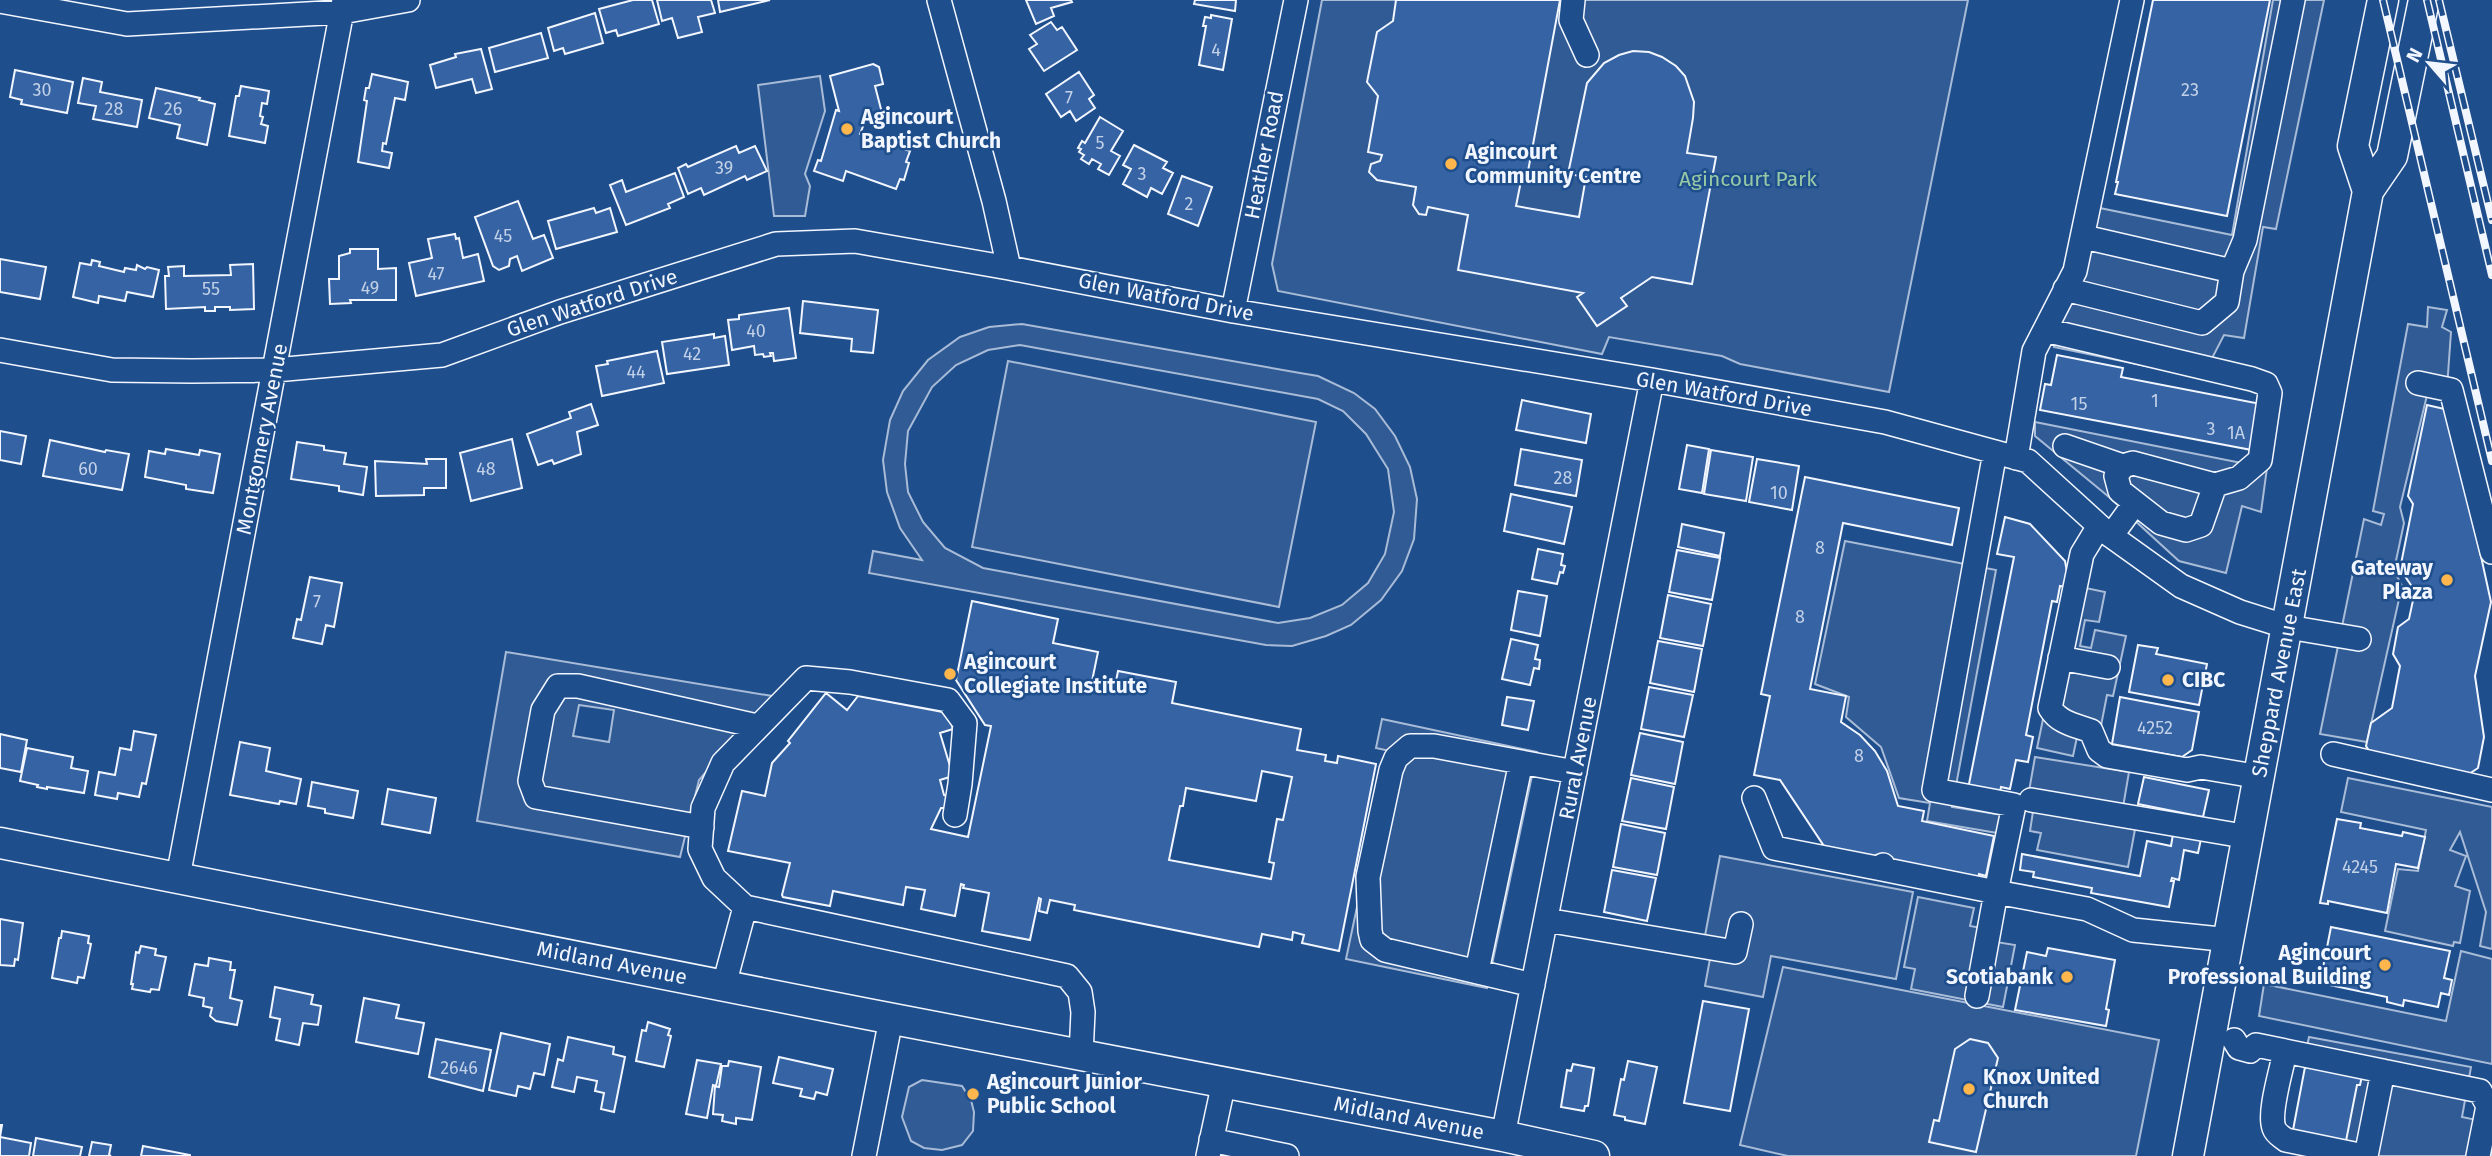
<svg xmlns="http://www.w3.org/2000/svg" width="2492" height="1156" font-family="'Fira Sans',sans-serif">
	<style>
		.built { fill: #305b95; stroke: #a8bbd7; stroke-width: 2; fill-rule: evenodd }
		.building { fill: #3563a3; stroke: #f2f6ff; stroke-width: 2; fill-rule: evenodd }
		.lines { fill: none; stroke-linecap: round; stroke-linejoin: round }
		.minor-casing { stroke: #f2f6ff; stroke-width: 26 }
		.major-casing { stroke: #f2f6ff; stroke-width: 33 }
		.minor { stroke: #1f4e8c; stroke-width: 23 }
		.major { stroke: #1f4e8c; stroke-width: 30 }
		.rail-casing { stroke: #f2f6ff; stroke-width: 8 }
		.rail { stroke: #1f4e8c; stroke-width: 5; stroke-dasharray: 16; stroke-linecap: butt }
		.poi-dot { fill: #ffb74d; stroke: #1f4e8c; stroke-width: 2.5 }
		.labels { text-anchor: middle; stroke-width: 5; stroke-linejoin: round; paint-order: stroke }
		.number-label { font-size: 18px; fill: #c3d1e8 }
		.poi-label { font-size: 21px; font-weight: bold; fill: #f2f6ff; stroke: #1f4e8c; text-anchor: start }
		.street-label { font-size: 21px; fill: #f2f6ff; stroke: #1f4e8c }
		.park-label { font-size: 21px; fill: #97c8a6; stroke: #1f4e8c }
	</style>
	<rect width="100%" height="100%" fill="#1f4e8c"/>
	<!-- built -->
	<path class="built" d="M1322 0H1968L1889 392 1740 364 1722 356 1609 337 1602 354 1278 291 1272 264Z
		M2273 0H2324L2276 229 2263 227 2244 338 2224 335 2211 360 2218 381 2054 347 2085 205 2232 235Z
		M820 76 825 111 805 174 810 186 805 216H774L758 85Z
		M2428 307 2447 310 2442 327 2451 332 2447 388 2429 387 2400 507 2404 523 2394 570 2402 586 2367 742 2320 734 2364 519 2381 525 2384 514 2373 511 2408 324 2427 327Z
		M1022 324 1300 373 1318 376 1354 393 1375 409 1395 436 1410 467 1417 499 1414 539 1402 571 1381 600 1351 625 1326 636 1292 646 1266 645 869 573 873 551 922 560 900 528 887 492 883 460 890 420 903 391 928 360 960 337 989 327ZM1020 345 1318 399 1343 411 1366 434 1388 469 1394 512 1385 554 1368 583 1342 605 1310 618 1278 623 983 568 945 548 923 522 908 492 905 464 908 431 932 387 956 365 988 350Z
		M1008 361 1316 422 1279 607 972 547Z
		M2035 422 2267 468 2261 512 2242 506 2226 573 2179 561 2109 497 2035 436Z
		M1845 541 1996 570 1952 807 2003 815V834L1927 821 1930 803 1899 798 1881 747 1846 717 1849 697 1815 684Z
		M2071 585 2105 592 2099 622 2085 620 2080 646 2091 648 2095 630 2126 636 2113 696 2107 695 2098 741 2077 737 2073 756 2037 748Z
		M506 652 772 696 699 780 680 857 477 821ZM579 705 614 710 609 742 573 736Z
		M1382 719 1537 752 1487 988 1346 959 1390 751 1376 748Z
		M2035 757 2129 772 2122 813 2028 797Z
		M2348 778 2492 807V949L2480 946 2486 912 2460 832 2450 850 2466 856 2455 886 2470 891 2460 943 2454 942 2453 946 2385 931 2398 869 2418 871 2426 830 2341 812Z
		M2034 805 2136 824 2128 867 2037 850 2041 833 2030 831Z
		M1720 856 1913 892 1896 979 1771 956 1763 997 1705 986 1710 959 1701 957Z
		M1918 897 1974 908 1970 926 1998 931 1996 942 2015 945 2003 1007 1911 989 1915 969 1904 967Z
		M2461 951 2492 959V1064L2259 1016 2264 984 2446 1021Z
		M1783 967 2159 1040 2136 1156H1788L1740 1145Z
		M2309 1037 2471 1067 2462 1117 2476 1120 2492 1096V1156H2360L2345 1145 2305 1056Z
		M922 1080 962 1086 971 1100 974 1112 973 1131 962 1145 942 1150 924 1148 911 1141 902 1117 909 1087Z"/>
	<!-- building -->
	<path class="building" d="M633 0H652L659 24 618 36 616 30 606 33 599 9Z
		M657 0H711L715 13 698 17 702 32 678 38 672 18 662 21Z
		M718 0H770L720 12Z
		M1026 0H1071L1072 2 1051 8 1054 16 1036 24Z
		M1195 0H1236L1235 11 1194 4Z
		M1396 0H1560L1526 182 1521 181 1516 206 1579 217 1586 177 1568 174 1587 83 1604 63 1619 55 1633 51 1649 52 1662 57 1676 66 1685 76 1694 102 1693 118 1687 153 1716 157 1692 284 1652 277 1621 298 1627 306 1597 326 1577 297 1583 293 1458 270 1468 215 1428 207 1426 215 1419 214 1413 205 1416 187 1377 180 1369 172 1371 164 1380 161 1382 155 1368 152 1378 96 1367 82 1377 32 1393 21Z
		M2153 0H2270L2227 216 2115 194 2118 182H2116Z
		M595 13 603 43 565 54 563 48 554 51 548 28Z
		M1211 15 1232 19 1223 70 1199 65 1206 26H1203L1205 17 1211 18Z
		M1051 22 1057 30 1062 27 1077 50 1044 71 1029 49 1037 44 1030 35Z
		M541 33 548 58 495 72 489 48Z
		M481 49 492 89 476 93 472 79 436 88 430 65 456 57 455 54Z
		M873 64 879 67 883 84 875 86 882 113 866 119 860 134 910 151 906 162 909 163 904 180 900 179 896 189 846 171 843 181 814 171 818 160 821 161 836 110 839 111 830 76Z
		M15 70 73 82 67 113 21 104 22 100 10 97Z
		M1079 72 1094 95 1089 99 1095 108 1076 121 1070 111 1061 117 1046 94Z
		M372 74 408 82 405 100 395 98 386 144 383 143 382 151 392 153 389 168 358 162 367 101 364 100 366 88H369Z
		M83 78 102 82 100 92 142 100 137 127 93 119 96 106 78 103Z
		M241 86 269 91 267 104 262 103 260 116 263 117 261 124 268 126 265 143 229 136 236 96H239Z
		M156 88 200 98 199 100 215 104 207 145 177 138 180 125 149 118Z
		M1100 117 1123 131 1111 151 1120 156 1109 175 1098 169 1101 164 1092 159 1089 164 1081 159 1084 155 1079 152 1081 149 1078 148 1082 141 1085 143Z
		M1134 145 1167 162 1163 168 1173 173 1162 194 1151 188 1147 197 1123 184 1131 169 1123 165Z
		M736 146 739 153 755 146 767 171 747 180 745 176 704 195 701 188 688 194 678 168 686 164 688 167Z
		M675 173 684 197 668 204 670 208 626 225 610 185 622 180 626 192Z
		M1182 176 1212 187 1198 226 1168 214Z
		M518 201 533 239 544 235 553 258 522 271 517 256 510 259 509 266 499 270 493 266 475 217Z
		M594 208 596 213 610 208 617 232 556 249 548 221Z
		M455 234 456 239 459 238 463 258 478 254 484 281 416 296 409 263 432 258 428 239Z
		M350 249H378V269L396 268V300H350L351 303 330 304 329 279H339V256L350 253Z
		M0 259 46 267 40 299 0 292Z
		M92 260 100 262 99 266 124 272 125 268 136 270 137 265 145 269 147 267 159 270 153 297 127 292 125 301 99 296 98 303 73 297 80 263 91 265Z
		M253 264 254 309 230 310V307H215V311H205V307L166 309 165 276H169L168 267 184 266V276L231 275 230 265Z
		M803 301 878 310 873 353 851 351 852 339 800 333Z
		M789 308 796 358 774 361 773 353H770L771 356 764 357 763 354 755 355 754 346 732 350 728 320 739 319V315Z
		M714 334V338L725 336 729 365 667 374 662 342Z
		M657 351 664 383 602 396 596 366 608 364 607 361Z
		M2057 355 2123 368 2121 377 2266 405 2257 451 2040 410 2045 384 2051 385Z
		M1522 400 1591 414 1586 443 1516 430Z
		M591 404 598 425 577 432 581 454 554 464 552 460 538 465 527 434 571 418 569 412Z
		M2427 405 2449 410 2491 602 2475 676 2484 737 2478 768 2466 776 2374 759 2366 746 2371 723 2392 708 2400 666 2393 654 2398 627 2409 619 2415 591 2400 569 2413 504 2408 496Z
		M0 431 26 436 21 464 0 460Z
		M512 439 522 488 471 501 460 453Z
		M50 440 105 452 106 450 129 454 122 490 43 476Z
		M297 442 324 446V450L346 453 344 464 367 467 363 495 339 491V486L291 479Z
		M1687 445 1709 449 1702 493 1679 489Z
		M166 449 199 455 200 450 220 454 213 493 186 489V485L145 477 149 451 165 454Z
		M1521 449 1582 460 1576 496 1515 485Z
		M1711 450 1753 457 1746 501 1704 494Z
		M426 459H446V488H424V495L376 496 375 461 427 464Z
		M1757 459 1799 466 1792 510 1749 502Z
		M1805 477 1959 508 1952 545 1843 523 1810 689 1846 696 1841 722 1860 735 1875 751 1887 771 1898 806 1924 811 1922 821 1994 836 1986 876 1979 874 1978 879 1826 849 1780 780 1754 775 1770 696 1761 694Z
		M1511 494 1572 507 1564 544 1504 531Z
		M2005 517 2030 524 2065 561 2067 572 2065 587 2060 586 2057 602 2052 601 2026 735 2033 737 2028 762 2016 760 2010 789 2001 787 1999 796 1968 789 2014 557 1997 554Z
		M1682 524 1724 533 1720 556 1678 547Z
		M1538 549 1563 554 1561 565 1565 566 1563 573 1560 572 1557 584 1532 579Z
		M1677 550 1720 558 1712 600 1669 592Z
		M310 577 342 583 334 627 326 625 322 644 293 638 297 619 301 620Z
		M1518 591 1547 596 1540 636 1511 630Z
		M1668 595 1711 604 1703 646 1660 638Z
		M972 601 1058 619 1053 643 1098 652 1091 686 1114 691 1118 671 1176 682 1172 703 1301 729 1297 750 1326 755 1325 761 1337 763 1338 756 1376 764 1339 951 1302 943 1304 935 1293 932 1292 940 1262 934 1259 947 1074 910 1075 905 1050 900 1047 913 1039 911 1041 899 1039 898 1030 940 982 931 989 893 963 888 964 885 961 884 955 916 921 909 925 890 906 887 903 905 833 891 830 906 783 897 782 895 790 863 728 851 742 791 765 796 772 763 790 743 788 741 826 693 847 710 858 696 948 713 953 729 940 733 953 776 940 780 944 795 947 796 945 808H941L931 829 968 837 991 726 985 725 956 680ZM1262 771 1292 777 1283 820 1277 819 1269 862 1274 863 1271 879 1169 860 1180 806H1183L1186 788 1256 801Z
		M1511 639 1538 645 1535 659 1540 660 1539 669 1534 668 1530 685 1502 679Z
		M1658 641 1702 649 1694 692 1650 683Z
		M2138 645 2158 648 2156 654 2207 664 2199 705 2129 692Z
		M1649 687 1693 695 1684 737 1641 729Z
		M1507 697 1534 701 1528 730 1502 725Z
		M2120 697 2199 712 2192 750 2182 757 2112 744Z
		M134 731 156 735 146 784 142 783 139 797 118 793 117 799 95 795 99 772 115 775 120 748 131 750Z
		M1640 733 1683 742 1675 784 1631 775Z
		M0 734 27 740 21 772 0 768Z
		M240 742 270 748 266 771 301 779 296 804 280 801 279 804 230 795Z
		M27 748 73 757 71 768 88 771 84 793 47 787V789L37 787 38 785 20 781Z
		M2144 777 2209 790 2203 817 2138 804Z
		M1631 778 1674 787 1666 829 1622 821Z
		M312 782 358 791 353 818 325 813V809L308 806Z
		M388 789 436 798 430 833 382 824Z
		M2337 819 2361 823 2360 828 2402 836 2403 832 2425 837 2418 868 2396 864 2387 913 2328 901V904L2320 903Z
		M1621 824 1665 833 1657 875 1613 867Z
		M2173 834 2201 839 2198 853 2184 850 2179 880 2172 878 2171 881H2174L2169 907 2091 893 2092 888 2033 877 2034 872 2020 870 2022 854 2140 876 2147 841 2171 846Z
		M1612 870 1656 878 1647 921 1604 912Z
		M0 919 23 923 18 960 15 959 14 966 0 965Z
		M2331 927 2450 951 2444 978 2452 980 2449 995 2441 993 2438 1007 2404 1000 2403 1006 2387 1002V997L2320 983Z
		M62 931 89 936 88 943 91 944 84 978 78 977 77 983 52 978 59 938H61Z
		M141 946 156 949 155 955 166 957 159 990 151 989 150 992 132 989 133 984H131L136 952 139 953Z
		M2048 948 2115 960 2106 1009 2109 1010 2106 1026 2015 1010 2027 952 2046 956Z
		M209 958 231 962 230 970H235L230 998 242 1001 237 1025 216 1021 210 1016 212 1008 203 1006 204 998 189 995 195 964 208 966Z
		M275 987 313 995 311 1004 321 1006 318 1025 303 1023 299 1045 276 1040 280 1019 270 1017Z
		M364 998 399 1005 396 1018 424 1023 418 1054 356 1042Z
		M1703 1001 1749 1009 1730 1111 1684 1103Z
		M648 1022 670 1029 668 1035 671 1036 664 1067 636 1061 642 1030 646 1031Z
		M501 1033 550 1044 544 1075 534 1073 530 1089 518 1086 516 1096 489 1090Z
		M568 1037 614 1047 613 1054 625 1057 614 1112 601 1109 604 1093 595 1091 597 1081 577 1077 574 1092 552 1087 558 1059 563 1061Z
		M436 1039 491 1050 483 1091 429 1077Z
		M1970 1039 1988 1043 1998 1058 1976 1152 1929 1142 1934 1120 1939 1121 1955 1049Z
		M779 1057 833 1069 827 1095 816 1092 814 1099 800 1096 802 1089 773 1083Z
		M697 1060 721 1064 716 1086 713 1085 707 1118 686 1114Z
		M729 1061 761 1067 752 1120 736 1118V1124L722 1121 723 1115 713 1114 715 1086 719 1087 722 1066H728Z
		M1628 1061 1657 1067 1645 1124 1625 1120V1117L1614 1115 1621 1079 1624 1080Z
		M1573 1064 1594 1068 1588 1106H1585L1584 1111 1561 1107 1567 1070 1571 1071Z
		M2310 1066 2362 1076 2360 1085H2357L2346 1141 2293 1130 2305 1067 2309 1068Z
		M0 1125H2L0 1137 31 1143 29 1156H0Z
		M36 1138 82 1147 80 1156H33Z
		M92 1142 111 1145 109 1155 111 1156H89Z
		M143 1146 190 1155V1156H141Z"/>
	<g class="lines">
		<!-- minor casing -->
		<g class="minor-casing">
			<path id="minor" d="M939 0 994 201 1009 268
				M1573 0 1571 20 1587 55
				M0 1 127 24 342 12 408 0
				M2084 237 2232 271 2245 240 2293 0
				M2065 289 2202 323 2227 302 2232 271
				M1233 311 1296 0
				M2045 330 2252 379 2266 384 2270 393 2260 460 2239 478 2215 485 2133 463 2123 466 2116 476 2120 491 2161 523 2186 530 2201 525 2215 485
				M0 350 112 370 192 371 275 370 442 355 560 312 776 244 855 241 1009 268 1233 311 1652 380 1885 422 2028 461 2107 533 2181 586 2240 612 2288 627 2359 639
				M2418 383 2451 390 2492 552
				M2065 446 2123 466
				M1995 452 1934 790 2014 805 1996 892 2087 909 2133 930 2230 940
				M2016 458 2034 351 2075 271 2132 0
				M2099 526 2082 554 2050 708C2059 723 2075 725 2091 731L2099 750 2107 756 2187 770 2201 767 2260 777
				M2111 536 2135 503
				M2060 658 2108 667
				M2333 754 2492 790
				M1754 798 1774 848 1882 869
				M2031 800 2249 837
				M955 815 960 784 965 723 948 700 850 682 806 678 723 763 703 808 700 849 714 878 745 907 1067 976 1080 992 1083 1012 1081 1055
				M702 827 536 797 530 781 543 710 558 686H578L757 726
				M1883 865 1882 869 1996 892 1977 996
				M178 877 344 0
				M1546 920 1735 952 1741 924
				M1477 971 1521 762
				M724 985 745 907
				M1533 985 1385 950 1372 940 1370 931 1368 877 1391 770 1396 758 1410 746H1434L1575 772
				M2234 1040 2239 1048 2250 1051 2256 1045 2480 1091 2488 1106 2478 1156
				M2285 1051C2282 1069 2268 1112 2274 1128 2276 1134 2281 1136 2286 1140L2364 1156
				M1503 1136 1652 380
				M1211 1140 1287 1156
				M864 1156 891 1019
				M1208 1156 1224 1082
				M2366 1156 2383 1071"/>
		</g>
		<!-- major casing -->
		<g class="major-casing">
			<path id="major" d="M2368 191 2353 146 2383 0
				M0 843 862 1013 1503 1136 1594 1156
				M2188 1156 2368 191 2392 156 2424 0"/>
		</g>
		<!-- minor -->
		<use href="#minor" class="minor"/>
		<!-- major -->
		<use href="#major" class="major"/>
		<!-- rail casing -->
		<g class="rail-casing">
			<path id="rail" d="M2383 0 2492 461
				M2427 0 2492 275
				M2439 0 2492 220"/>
		</g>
		<!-- rail -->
		<use href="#rail" class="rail"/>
	</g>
	<!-- markers -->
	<g class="poi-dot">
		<circle cx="847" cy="129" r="7"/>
		<circle cx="1451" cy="164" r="7"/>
		<circle cx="2447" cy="580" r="7"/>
		<circle cx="950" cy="674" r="7"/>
		<circle cx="2168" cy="680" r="7"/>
		<circle cx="2385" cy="965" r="7"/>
		<circle cx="2067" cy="977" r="7"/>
		<circle cx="1969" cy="1089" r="7"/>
		<circle cx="973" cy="1094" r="7"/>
	</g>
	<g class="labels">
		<!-- number labels -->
		<g class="number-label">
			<text x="1216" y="56">4</text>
			<text x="42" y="96">30</text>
			<text x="2190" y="96">23</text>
			<text x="1069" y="104">7</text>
			<text x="114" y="115">28</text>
			<text x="173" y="115">26</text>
			<text x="1100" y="149">5</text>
			<text x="724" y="174">39</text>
			<text x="1142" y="180">3</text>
			<text x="1189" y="210">2</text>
			<text x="503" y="242">45</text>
			<text x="436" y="280">47</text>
			<text x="370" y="294">49</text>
			<text x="211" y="295">55</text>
			<text x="756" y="337">40</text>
			<text x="692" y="360">42</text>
			<text x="636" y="378">44</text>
			<text x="2155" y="407">1</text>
			<text x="2079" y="410">15</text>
			<text x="2211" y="435">3</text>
			<text x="2236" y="439">1A</text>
			<text x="88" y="475">60</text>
			<text x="486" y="475">48</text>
			<text x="1563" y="484">28</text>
			<text x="1779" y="499">10</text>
			<text x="1820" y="554">8</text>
			<text x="317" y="608">7</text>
			<text x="1800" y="623">8</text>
			<text x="2155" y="734">4252</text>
			<text x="1859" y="762">8</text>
			<text x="2360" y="873">4245</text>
			<text x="459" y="1074">2646</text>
		</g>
		<!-- poi labels -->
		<g class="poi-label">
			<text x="861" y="124">Agincourt<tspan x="861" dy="24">Baptist Church</tspan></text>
			<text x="1465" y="159">Agincourt<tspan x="1465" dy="24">Community Centre</tspan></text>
			<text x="2433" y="575" text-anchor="end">Gateway<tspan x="2433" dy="24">Plaza</tspan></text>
			<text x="964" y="669">Agincourt<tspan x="964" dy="24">Collegiate Institute</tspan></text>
			<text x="2182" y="687">CIBC</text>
			<text x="2371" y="960" text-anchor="end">Agincourt<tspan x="2371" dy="24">Professional Building</tspan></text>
			<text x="2053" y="984" text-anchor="end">Scotiabank</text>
			<text x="1983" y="1084">Knox United<tspan x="1983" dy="24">Church</tspan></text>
			<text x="987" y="1089">Agincourt Junior<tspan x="987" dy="24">Public School</tspan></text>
		</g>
		<!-- street labels -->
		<g class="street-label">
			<text transform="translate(1264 155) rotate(-79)" y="7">Heather Road</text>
			<text transform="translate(1166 297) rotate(11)" y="7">Glen Watford Drive</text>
			<text transform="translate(592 303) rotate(-18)" y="7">Glen Watford Drive</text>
			<text transform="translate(1724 394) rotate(10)" y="7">Glen Watford Drive</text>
			<text transform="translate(262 439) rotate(-79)" y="7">Montgomery Avenue</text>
			<text transform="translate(2279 673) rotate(-79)" y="7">Sheppard Avenue East</text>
			<text transform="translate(1578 758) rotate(-79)" y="7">Rural Avenue</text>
			<text transform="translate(612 963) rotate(11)" y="7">Midland Avenue</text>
			<text transform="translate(1409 1118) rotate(11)" y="7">Midland Avenue</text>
		</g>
		<!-- park labels -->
		<g class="park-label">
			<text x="1748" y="186">Agincourt Park</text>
		</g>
	</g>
	<!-- north arrow -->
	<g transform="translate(2429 63) rotate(298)" stroke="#1f4e8c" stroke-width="5" paint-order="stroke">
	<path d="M0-5L12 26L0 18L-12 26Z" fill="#f2f6ff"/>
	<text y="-10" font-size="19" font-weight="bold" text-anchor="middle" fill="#f2f6ff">N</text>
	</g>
</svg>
